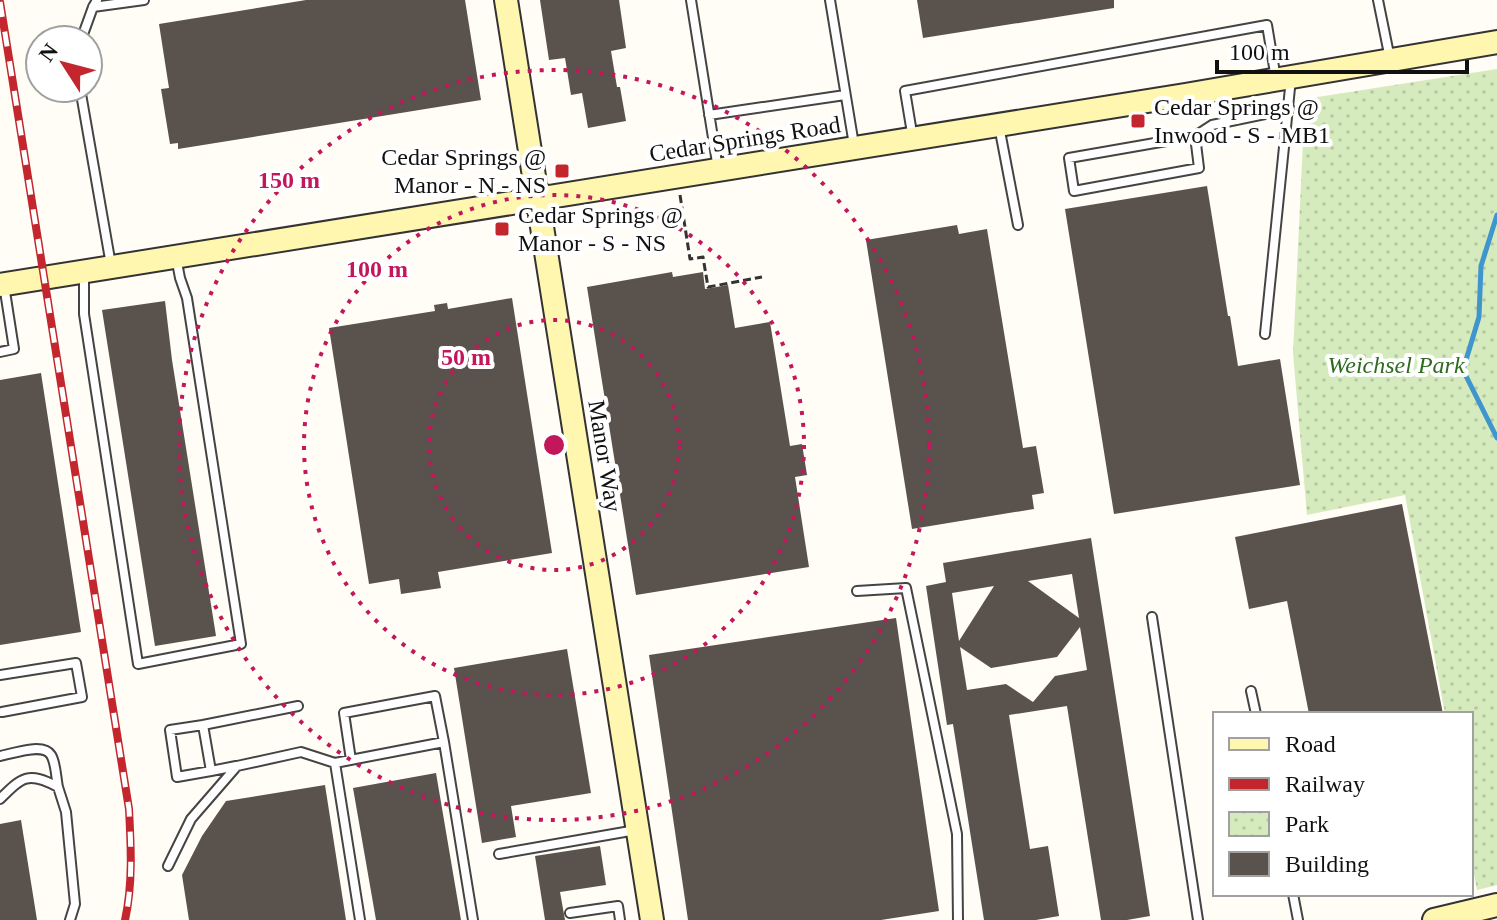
<svg xmlns="http://www.w3.org/2000/svg" width="1497" height="920" font-family="'Times New Roman',serif">
	<style>
		.park { fill: url(#park-dots) }
		.lines { fill: none; stroke-linecap: round; stroke-linejoin: round }
		.stream { stroke: #3f96cf; stroke-width: 5 }
		.building { fill: #5a524d; fill-rule: evenodd }
		.lane-casing { stroke: #444; stroke-width: 12 }
		.secondary-casing { stroke: #333; stroke-width: 26 }
		.path { stroke: #333; stroke-width: 3; stroke-dasharray: 8 4; stroke-linecap: butt }
		.lane { stroke: #fff; stroke-width: 8 }
		.secondary { stroke: #fff6b0; stroke-width: 22 }
		.rail-casing { stroke: #c4262e; stroke-width: 8 }
		.rail { stroke: #fff; stroke-width: 5; stroke-dasharray: 15; stroke-linecap: butt }
		.ring { fill: none; stroke: #c2185b; stroke-width: 4; stroke-dasharray: 4 8 }
		.poi-dot { fill: #c4262e; stroke: #fff; stroke-width: 3 }
		.labels { text-anchor: middle; stroke-width: 8; stroke-linejoin: round; paint-order: stroke }
		.poi-label { font-size: 24px; fill: #111; stroke: #fff; text-anchor: start }
		.street-label { font-size: 24px; fill: #111; stroke: #fff }
		.park-label { font-size: 24px; font-style: italic; fill: #2f6b1f; stroke: #fff }
		.centre { fill: #c2185b; stroke: #fff; stroke-width: 4 }
		.ring-label { font-size: 24px; text-anchor: middle; font-weight: bold; fill: #c2185b; stroke: #fff; stroke-width: 8; stroke-linejoin: round; paint-order: stroke }
	</style>
	<defs>
		<pattern id="park-dots" width="8" height="8" patternUnits="userSpaceOnUse" patternTransform="scale(2)"><rect width="8" height="8" fill="#d5ebbd"/><path d="M2 2h.1M6 6h.1" fill="none" stroke="#b6c8a1" stroke-width="1.8" stroke-linecap="round"/></pattern>
	</defs>
	<rect width="100%" height="100%" fill="#fffdf5"/>
	<!-- park -->
	<path class="park" d="M1497 69V885L1477 890 1471 859V714H1445L1405 495 1307 515 1293 353 1305 99Z"/>
	<g class="lines">
		<!-- stream -->
		<path class="stream" d="M1497 215 1481 266 1479 317 1463 370 1497 438"/>
	</g>
	<!-- building -->
	<path class="building" d="M306 0H465L481 100 178 149V143L170 144 161 89 169 88 159 24Z
		M540 0H619L626 48 611 51 617 87H620L626 121 588 128 582 93 571 95 565 58 549 60Z
		M917 0H1114V8L923 38Z
		M1207 186 1228 316H1230L1238 366 1280 359 1300 485 1114 514 1065 209Z
		M957 225 959 234 987 229 1023 448 1036 446 1044 493 1032 495 1034 509 912 529 866 240Z
		M672 272 673 277 703 272 705 289 728 285 735 328 770 322 790 446 802 444 807 475 795 477 809 567 636 595 587 287Z
		M512 298 552 553 438 572 441 588 401 594 399 579 369 584 329 328 435 311 434 305 447 303 448 309Z
		M165 301 172 360 216 636 155 646 102 310Z
		M41 373 81 632 0 645V380Z
		M1402 504 1443 714H1309L1287 601 1249 609 1235 537Z
		M1091 538 1150 916 1127 920H1101L1067 706 1009 715 1030 849 1048 846 1059 916 1036 920H984L953 724 947 725 926 586 946 582 943 563ZM1072 574 1079 618 1028 581ZM994 586 959 641 952 593ZM1080 627 1087 670 1055 676 1033 702 1006 684 967 690 960 647 991 668 1057 657Z
		M896 618 939 911 881 920H688L649 655Z
		M567 649 591 793 511 806 516 837 482 843 454 668Z
		M436 773 461 920H376L353 788Z
		M325 785 346 920H189L182 875 202 836 226 801Z
		M21 820 37 920H0V824Z
		M600 846 606 885 560 892 565 920H545L535 856Z"/>
	<g class="lines">
		<!-- lane casing -->
		<g class="lane-casing">
			<path id="lane" d="M691 0 718 169
				M830 0 854 145
				M1378 0 1390 59
				M93 7 144 0
				M81 40 93 7 97 0
				M80 88 111 265
				M709 115 845 95
				M999 126 1018 225
				M1195 136 1199 168 1074 191 1069 158 1195 136 1212 125 1290 109
				M913 139 905 91 1267 25 1276 79
				M84 275V314L138 664 241 644 187 298 180 278 176 257
				M1265 334 1291 78
				M0 352 14 349 4 285
				M857 591 906 588 957 834 958 920
				M1152 617 1198 920
				M0 675 76 663 82 697 2 712
				M1251 691 1256 714
				M203 725 170 730 177 777 211 771
				M0 756C12 754 43 742 51 755 56 763 56 778 58 787
				M351 760 344 713 435 696 444 742
				M335 763 360 920
				M236 766 211 771 203 725 298 706
				M0 799C22 777 28 771 58 787L66 812 75 904 70 920
				M499 854 636 830
				M168 866 191 819 237 766 301 752 335 763 444 742 473 920
				M1293 894 1298 920
				M570 913 618 906 620 920"/>
		</g>
		<!-- secondary casing -->
		<g class="secondary-casing">
			<path id="secondary" d="M506 0 652 920
				M0 285 1185 95 1497 42
				M1434 920 1497 905"/>
		</g>
		<!-- path -->
		<path class="path" d="M680 195 690 259 703 257 708 287 762 277"/>
		<!-- lane -->
		<use href="#lane" class="lane"/>
		<!-- secondary -->
		<use href="#secondary" class="secondary"/>
		<!-- rail casing -->
		<g class="rail-casing">
			<path id="rail" d="M0 2 129 809C131 846 133 884 125 920"/>
		</g>
		<!-- rail -->
		<use href="#rail" class="rail"/>
	</g>
	<!-- distance rings -->
	<g class="ring">
		<circle cx="554" cy="445" r="125"/>
		<circle cx="554" cy="445" r="250"/>
		<circle cx="554" cy="445" r="375"/>
	</g>
	<!-- markers -->
	<g class="poi-dot">
		<rect x="1130" y="113" width="16" height="16" rx="4"/>
		<rect x="554" y="163" width="16" height="16" rx="4"/>
		<rect x="494" y="221" width="16" height="16" rx="4"/>
	</g>
	<g class="labels">
		<!-- poi labels -->
		<g class="poi-label">
			<text x="1154" y="115">Cedar Springs @<tspan x="1154" dy="28">Inwood - S - MB1</tspan></text>
			<text x="546" y="165" text-anchor="end">Cedar Springs @<tspan x="546" dy="28">Manor - N - NS</tspan></text>
			<text x="518" y="223">Cedar Springs @<tspan x="518" dy="28">Manor - S - NS</tspan></text>
		</g>
		<!-- street labels -->
		<g class="street-label">
			<text transform="translate(745 139) rotate(-9)" y="8">Cedar Springs Road</text>
			<text transform="translate(605 456) rotate(81)" y="8">Manor Way</text>
		</g>
		<!-- park labels -->
		<g class="park-label">
			<text x="1396" y="373">Weichsel Park</text>
		</g>
	</g>
	<circle cx="554" cy="445" r="12" class="centre"/>
	<g class="ring-label">
		<text x="289" y="188">150 m</text>
		<text x="377" y="277">100 m</text>
		<text x="466" y="365">50 m</text>
	</g>
	<!-- legend -->
	<rect x="1213" y="712" width="260" height="184" fill="#ffffff" stroke="#a0a0a0" stroke-width="2"/>
	<rect x="1229" y="738" width="40" height="12" fill="#fff6b0" stroke="#a0a0a0" stroke-width="2"/>
	<text x="1285" y="752" font-size="24" fill="#111111">Road</text>
	<rect x="1229" y="778" width="40" height="12" fill="#c4262e" stroke="#a0a0a0" stroke-width="2"/>
	<text x="1285" y="792" font-size="24" fill="#111111">Railway</text>
	<rect x="1229" y="812" width="40" height="24" fill="url(#park-dots)" stroke="#a0a0a0" stroke-width="2"/>
	<text x="1285" y="832" font-size="24" fill="#111111">Park</text>
	<rect x="1229" y="852" width="40" height="24" fill="#5a524d" stroke="#a0a0a0" stroke-width="2"/>
	<text x="1285" y="872" font-size="24" fill="#111111">Building</text>
	<!-- north arrow -->
	<g transform="translate(64 64) rotate(306)"><circle r="38" fill="#ffffff" stroke="#a0a0a0" stroke-width="2"/>
	<path d="M0-6L14 30L0 20L-14 30Z" fill="#c4262e"/>
	<text y="-12" font-size="22" font-weight="bold" text-anchor="middle" fill="#111111">N</text>
	</g>
	<!-- scale -->
	<path d="M1217 60v12h250v-12" fill="none" stroke="#111111" stroke-width="4"/>
	<text x="1229" y="60" font-size="24" fill="#111111" stroke="#ffffff" stroke-width="6" paint-order="stroke">100 m</text>
</svg>
